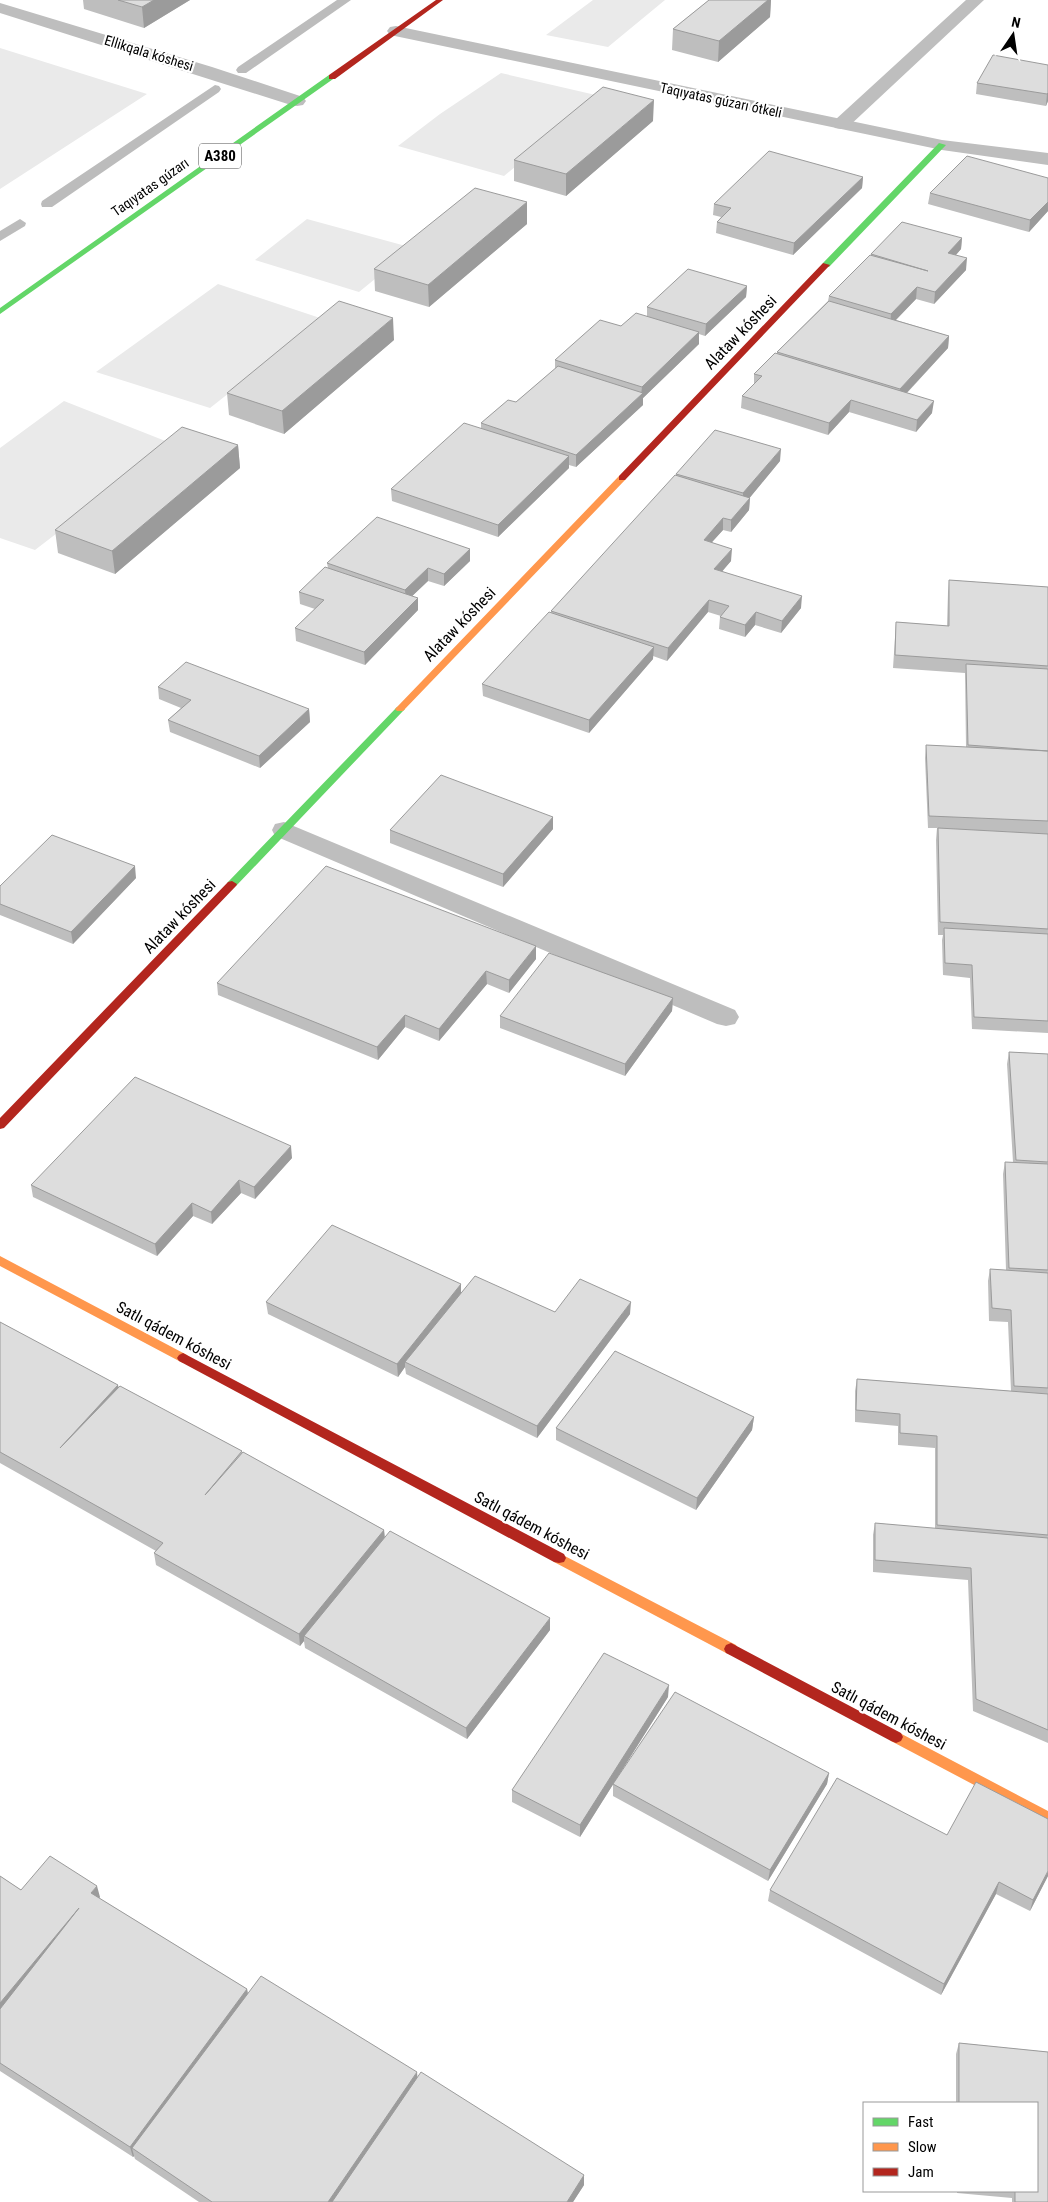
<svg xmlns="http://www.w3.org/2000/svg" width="1048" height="2202" font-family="'Roboto Condensed',sans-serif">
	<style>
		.green { fill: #eaeaea }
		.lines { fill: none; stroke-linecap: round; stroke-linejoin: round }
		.stream { fill: #bcbcbc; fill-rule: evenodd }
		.lane { fill: #bebebe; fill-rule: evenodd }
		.street { fill: #bebebe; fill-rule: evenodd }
		.fast { fill: #63d668; fill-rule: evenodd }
		.slow { fill: #ff974d; fill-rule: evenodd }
		.jam { fill: #b3261e; fill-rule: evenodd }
		.wall { fill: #bebebe }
		.shaded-wall { fill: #9b9b9b }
		.building { fill: #ddd; stroke: #9b9b9b }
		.labels { text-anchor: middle; stroke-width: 4.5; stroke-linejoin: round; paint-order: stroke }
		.far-street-label { font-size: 14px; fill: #000; stroke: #fff }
		.shield { fill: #fff; stroke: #4c4c4c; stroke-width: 1 }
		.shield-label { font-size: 15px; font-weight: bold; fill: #000 }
		.street-label { font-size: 16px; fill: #000; stroke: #fff }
	</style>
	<rect width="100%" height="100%" fill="#fff"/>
	<!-- green -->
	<path class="green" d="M593 0H665L608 47 546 35Z
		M0 48 147 94 0 189Z
		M501 73 600 96 504 176 398 146 440 114Z
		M307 219 413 248 359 292 255 260Z
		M218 284 323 319 210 408 96 372Z
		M64 401 173 444 35 550 0 538V448Z"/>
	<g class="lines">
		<!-- stream -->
		<path class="stream" d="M337 0H351L246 73H238L236 70 238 67Z
			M215 85 219 86 221 89 219 92 52 207H42L41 204 42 201Z
			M20 219 26 223 25 226 0 241V231Z"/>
		<!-- lane -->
		<path class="lane" d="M966 0H984L847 128 841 129 835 128 832 124 835 120Z
			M284 822 735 1010 739 1017 735 1024 726 1026 717 1024 275 836 272 830 275 824Z"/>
		<!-- street -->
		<path class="street" d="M0 3 212 67 303 97 306 101 303 105 297 106 291 105 0 13Z
			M396 26 942 140 1048 153V165L942 150 390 35 387 31 390 27Z"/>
		<!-- fast -->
		<path class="fast" d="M329 75 336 77 0 314V308Z
			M939 143 946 145 829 267H823V263Z
			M400 706 403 707 405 709 403 711 236 886H228L227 884 228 882 397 707Z"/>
		<!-- slow -->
		<path class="slow" d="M622 475 626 478 625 480 403 711H397L395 709 397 707 619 476Z
			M0 1256 187 1355 189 1358 187 1361 183 1363 179 1361 0 1266Z
			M559 1553 736 1645 738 1649 736 1653 731 1655 726 1653 554 1562 552 1558 554 1554Z
			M896 1731 1048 1811V1824L891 1741 889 1737 891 1733Z"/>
		<!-- jam -->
		<path class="jam" d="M436 0H443L335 79H329V75Z
			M823 263 830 265 625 480H619V476Z
			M232 881 237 884 236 886 4 1128 0 1129V1118L228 882Z
			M183 1353 564 1554 566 1558 564 1562 559 1563 554 1562 179 1361 177 1358 179 1355Z
			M731 1643 901 1733 903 1737 901 1741 896 1743 891 1741 726 1653 724 1649 726 1645Z"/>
	</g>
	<!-- wall -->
	<path class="wall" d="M83 0H190L144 28 84 9Z
		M709 0H771L770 17 718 62 672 50 673 29Z
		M1048 65V101L1046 106 976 94 977 83Z
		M653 121 566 196 514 181V160Z
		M863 177 862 188 793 255 716 233 717 222 721 217 713 215 714 204Z
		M1048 178V211L1029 232 928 204 930 193Z
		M527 202V224L429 307 375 291 374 269Z
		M962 238 961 249 956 255 966 270 934 304 916 299 896 320 949 336 948 348 907 393 932 413 916 432 849 412 828 435 741 408 742 396 754 384V374L777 354V352L828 301 829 296 871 255V254Z
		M747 286 746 297 705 336 699 334V344L643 398V405L576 467 569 465V468L498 537 392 501 391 489 481 428V423L516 402 555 369V360L621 326 647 316V307Z
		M394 340 284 434 229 415 227 393Z
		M238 445 240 468 115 574 58 553 55 530Z
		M780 461 749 498H750L749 510 731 532 723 530 712 542 731 561 722 571 801 608 781 633 755 625 745 637 719 629 720 617 721 616 708 612 667 661 653 656V659L589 733 483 696 482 684 551 613V611L676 476V474Z
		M470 549V561L444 586 428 581 412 596 418 610 365 665 296 641 295 628 315 609 300 604 299 592 328 568 327 563Z
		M949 580 1048 587V1033L972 1029 970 978 943 975 942 940 943 935H938L936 840 937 828H928L925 758 926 745 966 747 965 673 893 668 896 622 947 626 948 592Z
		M158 687 309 709 310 722 260 768 170 732 168 720 181 708 159 699Z
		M553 829 503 887 390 843V830Z
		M136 878 73 944 0 915V886Z
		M536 959 509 993 487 984 439 1041 405 1027 378 1060 218 995 217 983Z
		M673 998 672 1011 625 1076 500 1028V1016Z
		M1009 1052 1048 1054V1743L973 1711 968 1580 873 1572V1535L875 1523 935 1529V1448L898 1445V1426L855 1422V1391L857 1379 1011 1391 1008 1322 989 1321 988 1281 990 1269 1006 1270 1003 1174 1005 1162H1013L1007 1064Z
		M292 1158 255 1199 241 1193 212 1224 193 1216 157 1256 33 1197 31 1185Z
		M461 1284V1293L555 1312 630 1314 537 1438 406 1374 405 1367 398 1377 268 1314 266 1302Z
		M0 1322 119 1387 242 1451V1452L384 1530 385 1538 550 1630 467 1739 305 1648 304 1641 300 1646 156 1565 154 1553 156 1551 0 1463Z
		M754 1417 752 1430 696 1510 556 1440V1428Z
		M668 1697 580 1837 512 1802V1790Z
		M829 1773 827 1784 768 1881 613 1796V1784Z
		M947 1835 1048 1876 1030 1911 996 1894 941 1995 768 1901 770 1890Z
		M0 1876 21 1890 100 1897 99 1898 247 1989 248 1994 417 2078 584 2185 573 2202H199L135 2159 134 2156 133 2157 0 2071Z
		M959 2043 1048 2052V2202H1012V2198L957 2193V2191H1037V2103H956V2054Z"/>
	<!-- shaded-wall -->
	<path class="shaded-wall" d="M154 0H190L144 28 142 7Z
		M768 0H771L770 17 718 62 719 41Z
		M1048 93V101L1046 106 1047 94Z
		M654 100 653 121 566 196V174Z
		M863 177 862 188 793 255 794 243Z
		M527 202V224L429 307 428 285Z
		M1048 202V211L1029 232 1030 220Z
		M962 238 961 249 947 265 948 253Z
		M967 258 966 270 934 304 935 292Z
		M747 286 746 297 705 336 706 324Z
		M917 287 916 299 890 326 891 314Z
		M393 318 394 340 284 434 282 411Z
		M699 332V344L643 398V405L576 467V455L641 395 642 387Z
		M949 336 948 348 899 401 900 389Z
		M851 400 849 412 828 435 829 423Z
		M934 401 932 413 916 432 917 420Z
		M238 445 240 468 115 574 112 551Z
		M781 449 780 461 743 506V493Z
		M569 456V468L498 537V525Z
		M750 498 749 510 731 532V520Z
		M723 518V530L703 552 704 540Z
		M470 549V561L444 586V574Z
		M732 549 731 561 714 581V569Z
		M428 568V581L406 602 405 590Z
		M802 596 801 608 781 633 782 621Z
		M418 598V610L365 665 364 652Z
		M709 600 708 612 667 661 668 648Z
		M756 612 755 625 745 637V625Z
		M654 647 653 659 589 733V720Z
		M309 709 310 722 260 768 259 756Z
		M553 817V829L503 887V874Z
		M135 866 136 878 73 944 71 932Z
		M536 946V959L509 993V980Z
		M486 971 487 984 439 1041V1029Z
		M673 998 672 1011 625 1076V1064Z
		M405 1015V1027L378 1060 377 1047Z
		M291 1146 292 1158 255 1199 254 1187Z
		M239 1180 241 1193 212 1224 211 1212Z
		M192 1203 193 1216 157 1256 155 1244Z
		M461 1284V1297L405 1362V1367L398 1377 397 1364Z
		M631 1302 630 1314 537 1438V1426Z
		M118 1385 121 1397 60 1448Z
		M754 1417 752 1430 696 1510 697 1498Z
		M384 1530 385 1542 304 1636V1641L300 1646 299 1634Z
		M550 1618V1630L467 1739 466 1728Z
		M669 1685 668 1697 580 1837V1825Z
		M829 1773 827 1784 768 1881 770 1870Z
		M1048 1871V1876L1030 1911 1033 1900Z
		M999 1882 996 1894 941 1995 944 1984Z
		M97 1886 100 1897 94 1905 91 1893Z
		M79 1908 0 2018V2003Z
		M247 1989 249 2000 132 2148 134 2156 133 2157 130 2147Z
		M417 2072 418 2083 336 2202H328Z
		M584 2175V2185L573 2202H567Z"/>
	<!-- building -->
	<path class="building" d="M118 0H154L142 7Z
		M709 0H768L719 41 673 29Z
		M993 55 1048 65V93L1047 94 977 83Z
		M603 87 654 100 566 174 514 160Z
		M769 151 863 177 794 243 717 222 731 208 714 204Z
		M967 156 1048 178V202L1030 220 930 193Z
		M475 188 527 202 428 285 374 269Z
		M902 222 962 238 948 253 967 258 935 292 917 287 891 314 829 296 870 255 928 271 871 254Z
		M688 269 747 286 706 324 647 307Z
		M339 301 393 318 282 411 227 393Z
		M829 301 949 336 900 389 777 352Z
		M636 313 699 332 642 387 555 360 600 320 621 326Z
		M775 353 934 401 917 420 851 400 829 423 742 396 762 376 754 374Z
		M558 366 643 393 576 455 481 423 508 400 516 402Z
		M464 423 569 456 498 525 391 489Z
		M182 427 238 445 112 551 55 530Z
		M715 430 781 449 743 493 676 474Z
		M675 475 750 498 731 520 723 518 704 540 732 549 714 569 802 596 782 621 756 612 745 625 720 617 729 606 709 600 668 648 551 611Z
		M377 517 470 549 444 574 428 568 405 590 327 563Z
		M325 567 418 598 364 652 295 628 324 600 299 592Z
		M949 580 1048 587V666L895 655 896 622 949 626Z
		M549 612 654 647 589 720 482 684Z
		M186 662 309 709 259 756 168 720 191 700 158 687Z
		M966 664 1048 669V751L968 745Z
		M926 745 1048 751V821L929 816Z
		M441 775 553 817 503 874 390 830Z
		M938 828 1048 834V929L940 922Z
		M52 835 135 866 71 932 0 904V886Z
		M326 866 536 946 509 980 486 971 439 1029 405 1015 377 1047 217 983Z
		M944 928 1048 934V1021L974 1017 972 965 945 963Z
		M549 953 673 998 625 1064 500 1016Z
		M1009 1052 1048 1054V1162L1016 1160Z
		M135 1077 291 1146 254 1187 239 1180 211 1212 192 1203 155 1244 31 1185Z
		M1005 1162 1048 1164V1270L1009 1268Z
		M332 1225 461 1284 397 1364 266 1302Z
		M990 1269 1048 1273V1388L1014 1386 1011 1310 992 1308Z
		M475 1276 555 1312 580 1279 631 1302 537 1426 405 1362Z
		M0 1322 118 1385 60 1448 120 1386 242 1451 205 1495 243 1452 384 1530 299 1634 154 1553 163 1543 0 1452Z
		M615 1351 754 1417 697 1498 556 1428Z
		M857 1379 1048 1394V1535L937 1525V1436L900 1433V1414L856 1410Z
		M875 1523 1048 1538V1730L976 1699 971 1568 875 1560Z
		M390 1531 550 1618 466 1728 304 1636Z
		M604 1653 669 1685 580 1825 512 1790Z
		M675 1692 829 1773 770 1870 613 1784Z
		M837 1778 947 1835 976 1782 1048 1819V1871L1033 1900 999 1882 944 1984 770 1890Z
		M50 1856 97 1886 91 1893 247 1989 130 2147 0 2063V2009L79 1908 0 2003V1876L21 1890Z
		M261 1976 417 2072 328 2202H212L132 2148Z
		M959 2043 1048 2052V2202H1015V2191H1037V2103H959Z
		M421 2072 584 2175 567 2202H332Z"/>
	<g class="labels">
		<!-- far-street labels -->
		<g class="far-street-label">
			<text transform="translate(149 53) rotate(17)" y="5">Ellikqala kóshesi</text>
			<text transform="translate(721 100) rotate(12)" y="5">Taqıyatas gúzarı ótkeli</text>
			<text transform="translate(150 187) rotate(-35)" y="5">Taqıyatas gúzarı</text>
		</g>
		<!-- shield labels -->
		<rect class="shield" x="199" y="143.5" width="42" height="25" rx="4"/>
		<g class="shield-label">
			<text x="220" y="161">A380</text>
		</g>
		<!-- street labels -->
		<g class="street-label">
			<text transform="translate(740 332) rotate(-46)" y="6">Alataw kóshesi</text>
			<text transform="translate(459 624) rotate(-46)" y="6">Alataw kóshesi</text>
			<text transform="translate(179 916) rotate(-46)" y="6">Alataw kóshesi</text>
			<text transform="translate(174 1335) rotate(28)" y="6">Satlı qádem kóshesi</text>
			<text transform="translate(532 1525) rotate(28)" y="6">Satlı qádem kóshesi</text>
			<text transform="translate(889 1715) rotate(28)" y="6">Satlı qádem kóshesi</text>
		</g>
	</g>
	<!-- legend -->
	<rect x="863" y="2102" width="175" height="90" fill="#ffffff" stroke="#999999"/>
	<rect x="873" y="2118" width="25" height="8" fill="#63d668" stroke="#999999"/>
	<text x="908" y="2127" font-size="15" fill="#000000">Fast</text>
	<rect x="873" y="2143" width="25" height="8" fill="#ff974d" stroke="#999999"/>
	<text x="908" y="2152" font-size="15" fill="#000000">Slow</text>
	<rect x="873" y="2168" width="25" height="8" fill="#b3261e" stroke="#999999"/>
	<text x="908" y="2177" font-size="15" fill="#000000">Jam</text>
	<!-- north arrow -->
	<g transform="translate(1013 35) rotate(13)" stroke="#ffffff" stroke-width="4" paint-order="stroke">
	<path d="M0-4L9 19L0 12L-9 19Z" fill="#000000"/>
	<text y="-8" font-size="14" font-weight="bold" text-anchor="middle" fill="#000000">N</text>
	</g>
</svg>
